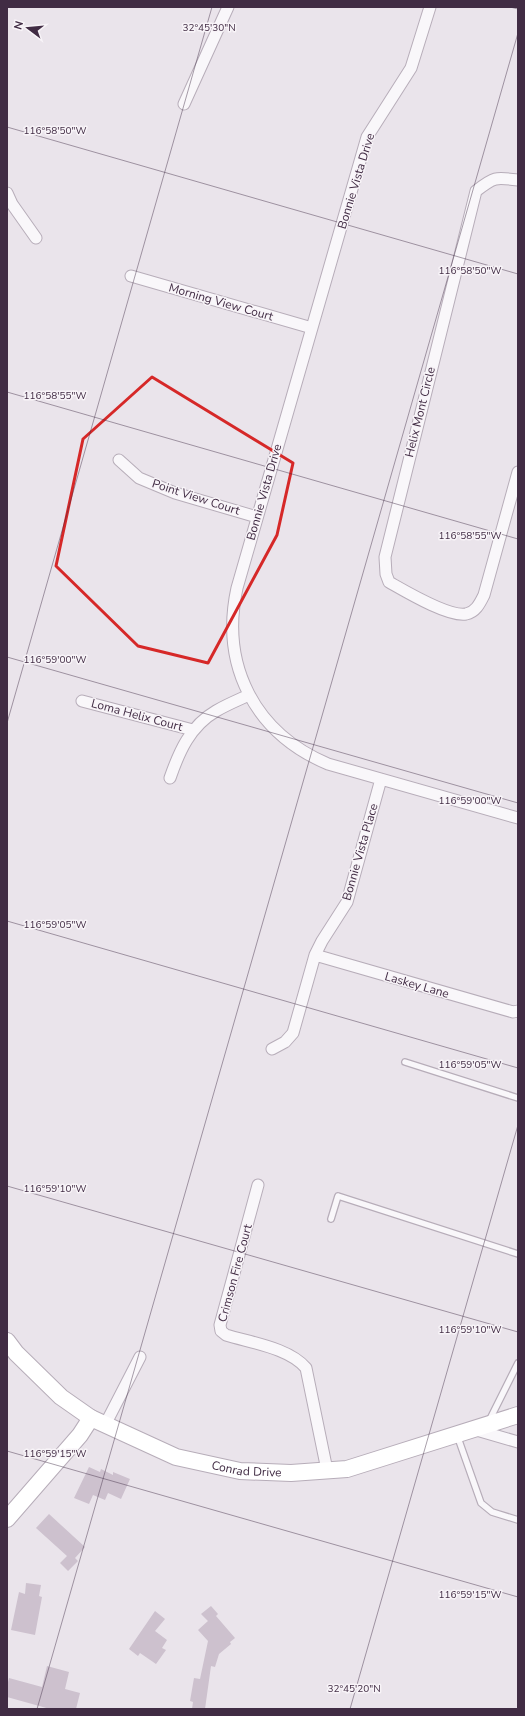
<svg xmlns="http://www.w3.org/2000/svg" width="525" height="1716" font-family="'Nunito Sans',sans-serif">
	<style>
		.building { fill: #cdc1ce }
		.lines { fill: none; stroke-linecap: round; stroke-linejoin: round }
		.lane-casing { stroke: #b7adb9; stroke-width: 8 }
		.street-casing { stroke: #b7adb9; stroke-width: 13 }
		.secondary-casing { stroke: #b7adb9; stroke-width: 18 }
		.lane { stroke: #f9f7fa; stroke-width: 5.5 }
		.street { stroke: #f9f7fa; stroke-width: 11 }
		.secondary { stroke: #fff; stroke-width: 16 }
		.marked { fill: none; stroke: #d62828; stroke-width: 3; stroke-linejoin: round }
		.ticks { fill: none; stroke: #412c44; stroke-width: 1; stroke-opacity: 0.45 }
		.labels { text-anchor: middle; stroke-width: 3; stroke-linejoin: round; paint-order: stroke }
		.street-label { font-size: 12px; fill: #412c44; stroke: #f8f4f8 }
		.ticks-label { font-size: 10px; text-anchor: middle; fill: #412c44; stroke: #f8f4f8; stroke-width: 3; stroke-linejoin: round; paint-order: stroke }
	</style>
	<rect width="100%" height="100%" fill="#eae4eb"/>
	<!-- building -->
	<path class="building" d="M89 1467 100 1472 101 1469 113 1475V1472L130 1479 121 1499 108 1493 105 1500 93 1495 89 1504 74 1498Z
		M49 1514 85 1547 75 1558 78 1561 68 1571 60 1563 67 1556 36 1528Z
		M26 1583 41 1585 39 1596 42 1597 35 1635 11 1630 19 1592 25 1594Z
		M211 1606 218 1614 216 1616 235 1638 230 1642 231 1644 219 1654 215 1667 211 1666 205 1709H192L193 1702 190 1701 194 1678 200 1679 208 1641 198 1630 208 1621 201 1614Z
		M155 1611 165 1619 155 1631 167 1640 162 1648 166 1650 156 1664 140 1653 138 1656 129 1649Z
		M47 1666 69 1672 65 1689 80 1693 76 1709H50L7 1697V1686L9 1678 42 1687Z"/>
	<g class="lines">
		<!-- lane casing -->
		<g class="lane-casing">
			<path id="lane" d="M405 1062 518 1098
				M331 1219 338 1196 518 1254
				M489 1421 518 1363
				M457 1435 481 1503 492 1512 518 1520"/>
		</g>
		<!-- street casing -->
		<g class="street-casing">
			<path id="street" d="M430 7 411 68 367 137 237 588C220 666 255 733 328 764L518 818
				M184 104 228 7
				M518 180C495 177 494 177 476 191L385 557 386 574 389 582C405 591 448 617 466 614 476 612 480 603 484 595L518 472
				M7 193 12 204 36 238
				M131 276 312 328
				M119 460 139 478 175 493 257 517
				M82 701 193 730
				M170 778C179 752 190 726 216 711 226 705 238 700 249 695
				M315 955 513 1012 518 1011
				M272 1049 285 1042 293 1033 315 955 322 941 347 902 381 779
				M258 1185 220 1325 221 1331 226 1335C252 1343 289 1348 306 1368L327 1470
				M105 1425 140 1357
				M473 1429 518 1442"/>
		</g>
		<!-- secondary casing -->
		<g class="secondary-casing">
			<g id="secondary">
				<path id="s1" d="M7 1341 16 1353 61 1397 91 1418 176 1457 240 1471 291 1473 347 1469 518 1415"/>
				<path d="M7 1519 80 1435 91 1418"/>
			</g>
		</g>
		<!-- lane -->
		<use href="#lane" class="lane"/>
		<!-- street -->
		<use href="#street" class="street"/>
		<!-- secondary -->
		<use href="#secondary" class="secondary"/>
	</g>
	<!-- marked area -->
	<path class="marked" d="M152 377 293 463 277 535 208 663 138 646 56 566 83 439Z"/>
	<!-- ticks -->
	<path class="ticks" d="M510 7 518 9M7 127 518 274M7 392 518 539M7 657 518 803M7 723 212 7M7 921 518 1068M7 1186 518 1332M7 1451 518 1597M37 1709 518 33M350 1709 518 1125"/>
	<g class="labels">
		<!-- street labels -->
		<g class="street-label">
			<text transform="translate(356 181) rotate(-73)" y="4">Bonnie Vista Drive</text>
			<text transform="translate(221 302) rotate(16)" y="4">Morning View Court</text>
			<text transform="translate(420 412) rotate(-76)" y="4">Helix Mont Circle</text>
			<text transform="translate(264 492) rotate(-74)" y="4">Bonnie Vista Drive</text>
			<text transform="translate(196 497) rotate(18)" y="4">Point View Court</text>
			<text transform="translate(137 715) rotate(15)" y="4">Loma Helix Court</text>
			<text transform="translate(360 852) rotate(-74)" y="4">Bonnie Vista Place</text>
			<text transform="translate(417 985) rotate(16)" y="4">Laskey Lane</text>
			<text transform="translate(235 1273) rotate(-75)" y="4">Crimson Fire Court</text>
			<text dy="4" stroke="none"><textPath href="#s1" startOffset="280">Conrad Drive</textPath></text>
		</g>
	</g>
	<g class="ticks-label">
		<text x="209" y="31">32°45'30"N</text>
		<text x="55" y="134">116°58'50"W</text>
		<text x="470" y="274">116°58'50"W</text>
		<text x="55" y="399">116°58'55"W</text>
		<text x="470" y="539">116°58'55"W</text>
		<text x="55" y="663">116°59'00"W</text>
		<text x="470" y="804">116°59'00"W</text>
		<text x="55" y="928">116°59'05"W</text>
		<text x="470" y="1068">116°59'05"W</text>
		<text x="55" y="1192">116°59'10"W</text>
		<text x="470" y="1333">116°59'10"W</text>
		<text x="55" y="1457">116°59'15"W</text>
		<text x="470" y="1598">116°59'15"W</text>
		<text x="354" y="1692">32°45'20"N</text>
	</g>
	<!-- border -->
	<rect width="525" height="1716" fill="none" stroke="#412c44" stroke-width="16"/>
	<!-- north arrow -->
	<g transform="translate(28 28) rotate(286)" stroke="#f8f4f8" stroke-width="3" paint-order="stroke">
	<path d="M0-3L7 15L0 10L-7 15Z" fill="#412c44"/>
	<text y="-6" font-size="11" font-weight="bold" text-anchor="middle" fill="#412c44">N</text>
	</g>
</svg>
